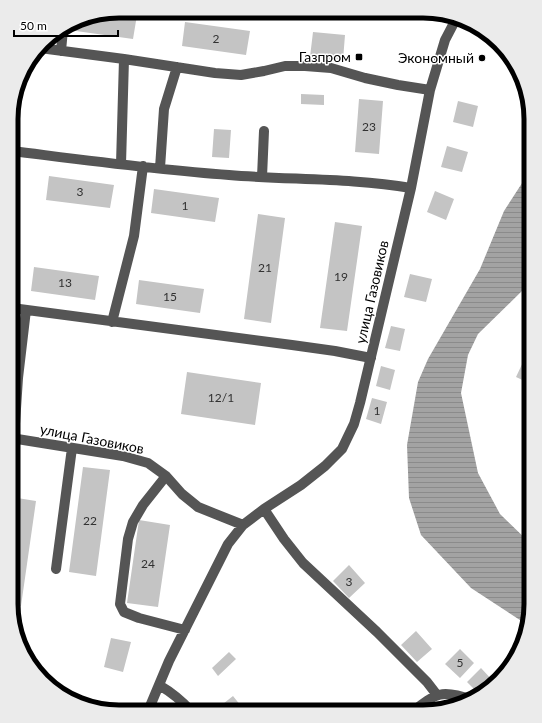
<svg xmlns="http://www.w3.org/2000/svg" width="542" height="723" font-family="Lato,sans-serif">
	<style>
		.water { fill: url(#water-rules) }
		.building { fill: #c4c4c4 }
		.lines { fill: none; stroke-linecap: round; stroke-linejoin: round }
		.minor { stroke: #555; stroke-width: 10 }
		.poi-dot { fill: #000; stroke: #fff; stroke-width: 1.5 }
		.labels { text-anchor: middle; stroke-width: 3; stroke-linejoin: round; paint-order: stroke }
		.number-label { font-size: 12px; fill: #313131 }
		.poi-label { font-size: 14px; fill: #000; stroke: #fff; text-anchor: end }
		.street-label { font-size: 14px; fill: #000; stroke: #fff }
		.rim { fill: none; stroke: #000; stroke-width: 5 }
	</style>
	<defs>
		<pattern id="water-rules" width="6" height="5" patternUnits="userSpaceOnUse"><rect width="6" height="5" fill="#a3a3a3"/><path d="M0 2.5h6" fill="none" stroke="#8b8b8b"/></pattern>
	</defs>
	<rect width="100%" height="100%" fill="#fff"/>
	<!-- water -->
	<path class="water" d="M531 164V279L525 288 478 334 468 355 461 393 478 473 500 514 531 544V611L526 624 471 588 421 535 409 498 407 445 418 382 428 359 480 269 504 211 526 177Z"/>
	<!-- building -->
	<path class="building" d="M115 12 137 15 133 39 69 30 70 25 84 17Z
		M185 22 250 31 246 55 182 46Z
		M313 32 345 35 343 60 332 59V64L322 63V58L310 57Z
		M301 94 324 95V105L301 104Z
		M359 99 383 101 379 154 355 152Z
		M458 101 478 106 473 127 453 122Z
		M214 129 231 130 229 158 212 157Z
		M447 146 468 152 462 172 441 167Z
		M49 176 114 185 110 208 46 200Z
		M154 189 219 198 215 222 151 213Z
		M435 191 454 199 446 220 427 212Z
		M258 214 285 218 271 323 244 319Z
		M335 222 362 226 347 331 320 328Z
		M34 267 99 276 95 300 31 291Z
		M410 274 432 279 426 302 404 297Z
		M139 280 204 289 200 313 136 304Z
		M391 326 405 329 400 351 385 348Z
		M524 360 531 363V384L516 377Z
		M381 366 395 370 390 390 376 386Z
		M187 372 261 383 255 425 181 414Z
		M372 398 387 402 381 424 366 419Z
		M83 467 110 470 96 576 69 572Z
		M11 497 36 501 21 606 11 604Z
		M139 520 170 525 158 607 127 603Z
		M349 565 365 583 349 598 333 581Z
		M416 631 432 649 417 662 401 645Z
		M111 638 131 642 123 672 104 667Z
		M460 649 474 663 460 678 445 664Z
		M229 652 236 659 218 676 212 668Z
		M481 668 493 681 479 694 467 682Z
		M233 696 245 711H214Z"/>
	<g class="lines">
		<!-- minor -->
		<path class="minor" d="M40 48 124 59 215 73 241 75 264 71 285 66H305L331 68 365 78 398 85 430 90
			M61 51 63 29
			M12 151C84 160 157 170 229 175 290 180 351 178 411 188
			M121 164 124 59
			M160 168 164 109 177 67
			M262 177 264 131
			M12 308 292 345 335 351 371 358
			M112 322 134 236 143 166
			M11 438 123 456 148 463 166 476 182 494 198 507 243 525
			M14 439 18 378 26 310
			M166 476 143 505 133 522 128 539 120 604 124 612 139 618 185 630
			M264 509 284 539 303 563 377 632 427 682 437 695
			M56 569 72 448
			M159 685C171 692 182 701 191 711
			M148 711 169 661 228 544 243 525 264 509 301 485 325 466 342 449 354 424 360 403 411 188 430 90 445 40 456 19
			M412 712C436 693 442 689 472 700"/>
	</g>
	<!-- markers -->
	<g class="poi-dot">
		<rect x="355" y="53" width="8" height="8" rx="2"/>
		<circle cx="482" cy="58" r="4"/>
	</g>
	<g class="labels">
		<!-- number labels -->
		<g class="number-label">
			<text x="216" y="43">2</text>
			<text x="369" y="131">23</text>
			<text x="80" y="196">3</text>
			<text x="185" y="210">1</text>
			<text x="265" y="272">21</text>
			<text x="341" y="281">19</text>
			<text x="65" y="287">13</text>
			<text x="170" y="301">15</text>
			<text x="221" y="402">12/1</text>
			<text x="377" y="415">1</text>
			<text x="90" y="525">22</text>
			<text x="148" y="568">24</text>
			<text x="349" y="586">3</text>
			<text x="460" y="667">5</text>
		</g>
		<!-- poi labels -->
		<g class="poi-label">
			<text x="351" y="62">Газпром</text>
			<text x="474" y="63">Экономный</text>
		</g>
		<!-- street labels -->
		<g class="street-label">
			<text transform="translate(372 292) rotate(-77)" y="5">улица Газовиков</text>
			<text transform="translate(92 439) rotate(11)" y="5">улица Газовиков</text>
		</g>
	</g>
	<!-- crop -->
	<path d="M0 0H542V723H0ZM119 18H423A101 101 0 0 1 524 119V604A101 101 0 0 1 423 705H119A101 101 0 0 1 18 604V119A101 101 0 0 1 119 18Z" fill="#ebebeb" fill-rule="evenodd"/>
	<path class="rim" d="M119 18H423A101 101 0 0 1 524 119V604A101 101 0 0 1 423 705H119A101 101 0 0 1 18 604V119A101 101 0 0 1 119 18Z"/>
	<!-- scale -->
	<path d="M14 30v6h104v-6" fill="none" stroke="#000000" stroke-width="2"/>
	<text x="20" y="30" font-size="12" fill="#000000" stroke="#ffffff" stroke-width="3" paint-order="stroke">50 m</text>
</svg>
